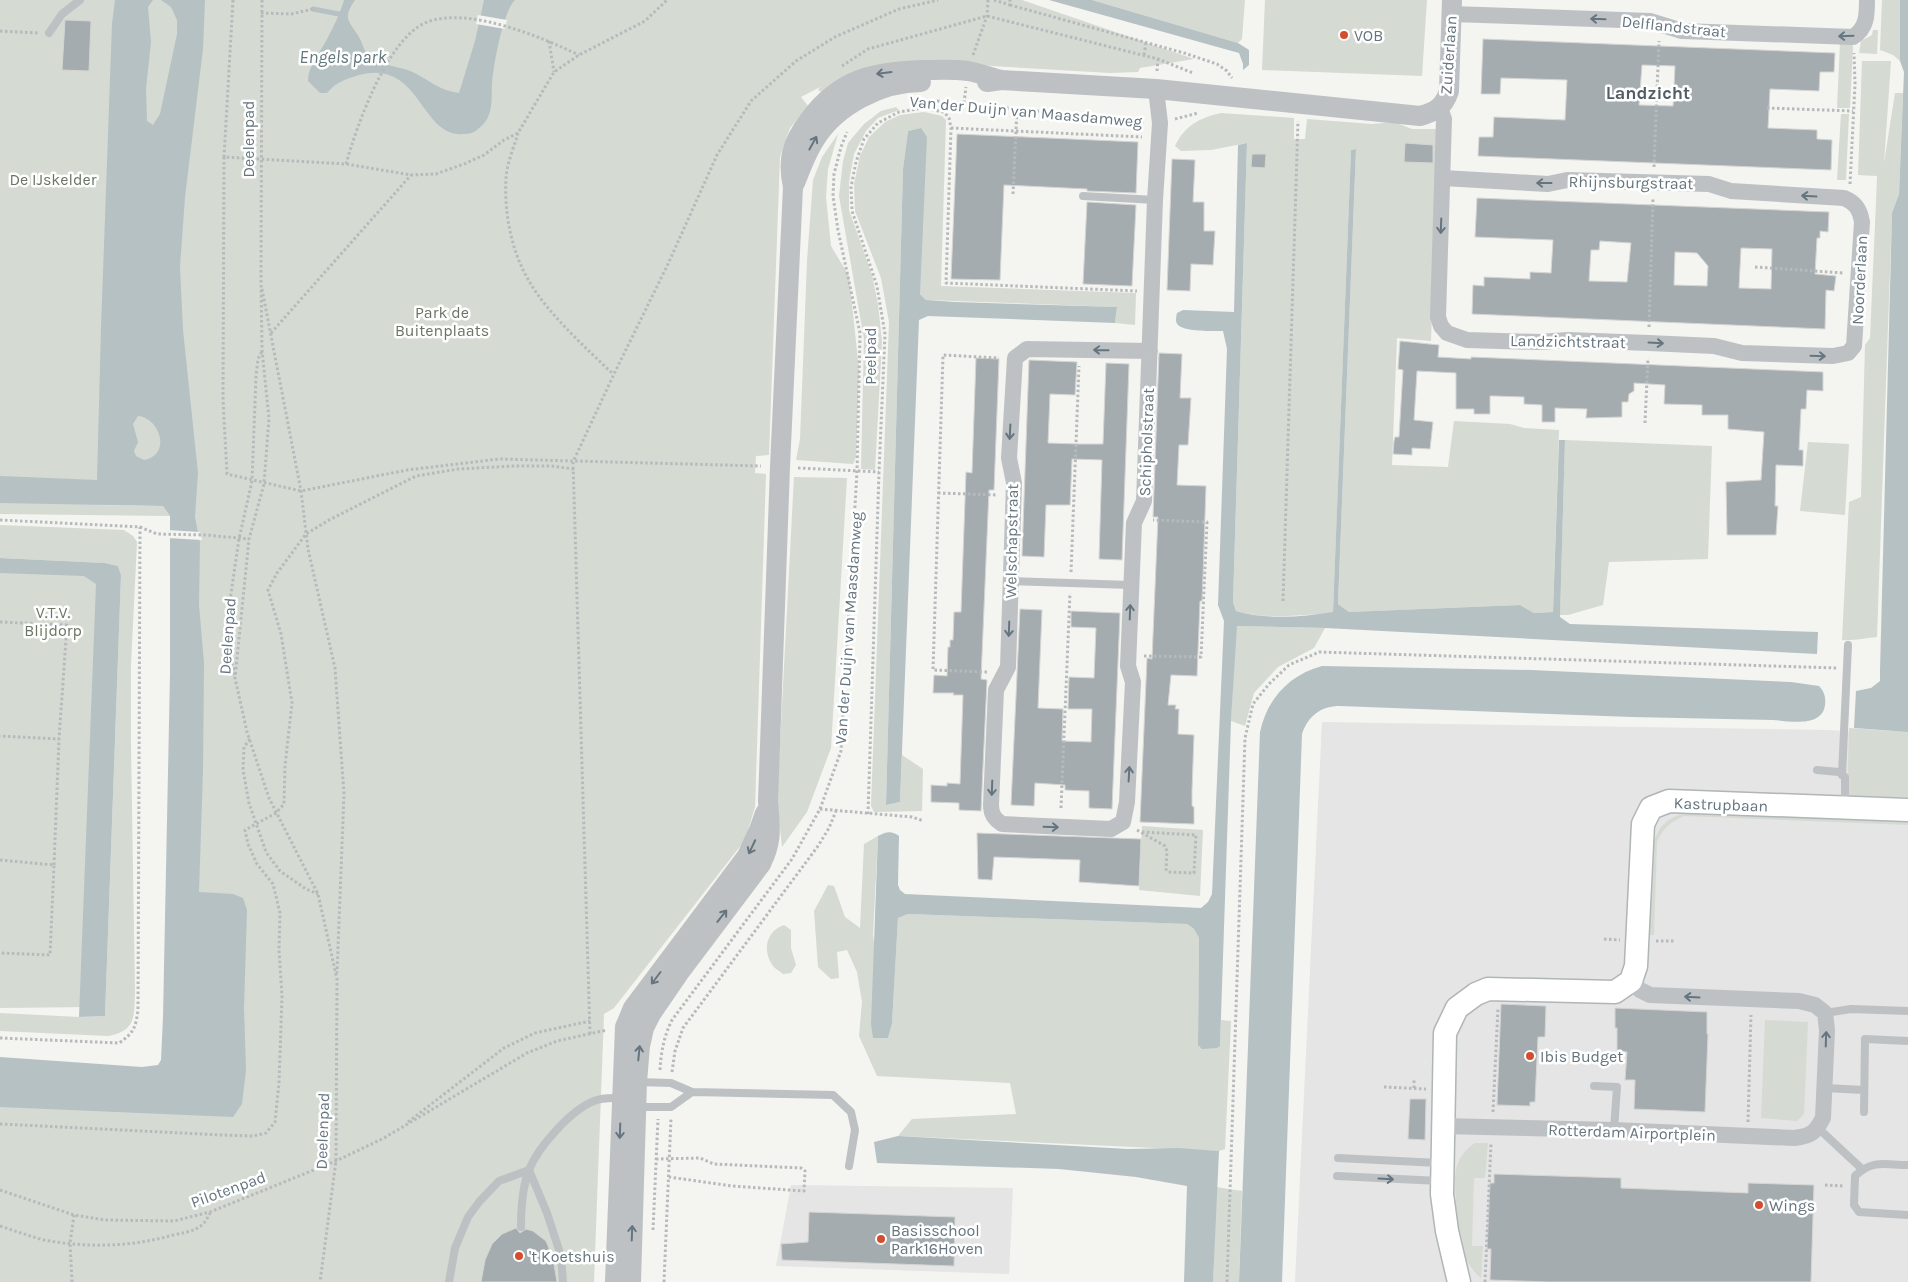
<svg xmlns="http://www.w3.org/2000/svg" width="1908" height="1282" font-family="Karla,sans-serif">
	<style>
		.built { fill: #e4e5e4 }
		.green { fill: #d5dad2 }
		.water { fill: #b6c1c4; fill-rule: evenodd }
		.pier { fill: #f4f4f0 }
		.lines { fill: none; stroke-linecap: round; stroke-linejoin: round }
		.stream { stroke: #b6c1c4; stroke-width: 5 }
		.building { fill: #a4acb0; stroke: #d5d5d3; fill-rule: evenodd }
		.secondary-casing { stroke: #b0b5b8; stroke-width: 25 }
		.path { stroke: #b7babc; stroke-width: 3; stroke-dasharray: 2.5 2.5; stroke-linecap: butt }
		.service { stroke: #bdc1c4; stroke-width: 8 }
		.minor { stroke: #bdc1c4; stroke-width: 16 }
		.tertiary { stroke: #bdc1c4; stroke-width: 20 }
		.secondary { stroke: #fff; stroke-width: 22 }
		.oneway { stroke: #65757f }
		.poi-dot { fill: #d54d2f; stroke: #fff; stroke-width: 2 }
		.labels { text-anchor: middle; stroke-width: 5; stroke-linejoin: round; paint-order: stroke }
		.street-label { font-size: 16px; fill: #65757f; stroke: #fff }
		.poi-label { font-size: 16px; fill: #65757f; stroke: #fff; text-anchor: start }
		.park-label { font-size: 16px; fill: #687763; stroke: #fff }
		.water-label { font-size: 18px; font-style: italic; fill: #61777c; stroke: #fff }
		.neighbourhood-label { font-size: 18px; font-weight: bold; fill: #525d65; stroke: #fff }
	</style>
	<rect width="100%" height="100%" fill="#f4f4f0"/>
	<!-- built -->
	<path class="built" d="M1322 722 1827 730 1897 734 1908 725V1282H1295Z
		M791 1185 1013 1188 1009 1274 776 1266Z"/>
	<!-- green -->
	<path class="green" d="M0 0H1022L1194 59 1140 68 1138 72 1110 73 942 63 825 94 818 90 820 87 801 97 808 106 790 128 780 157 769 455 756 456 755 473 766 474 755 807 745 840 614 1008 604 1014 594 1282H0V1078L179 1079 178 502 94 505 163 506 170 516 0 514Z
		M1092 0H1245L1242 39 1238 43Z
		M1265 0H1427L1422 76 1262 70Z
		M1882 0H1900V61L1893 55 1880 50Z
		M1873 30H1878L1877 54 1859 53 1861 41 1872 35Z
		M1840 43H1850L1853 46 1850 108H1837Z
		M1862 61H1891L1884 163 1895 93H1903L1899 194 1892 213 1877 637C1864 638 1854 641 1842 640L1849 502 1861 497 1865 345 1870 338 1877 179V176L1858 175Z
		M896 107 899 110 878 118 866 131 854 154 849 182V210L872 275 878 304 882 342 875 470 861 469 864 339 839 196 843 161 848 143 864 124 881 111Z
		M924 112 942 116 946 120 941 286 1136 293 1135 325 1115 323 1117 307 926 300 920 294 921 128 908 131 903 169 886 805 900 802 902 755 923 769 922 811 874 812 871 806 889 322 881 278 855 211 854 184 860 156 869 137 885 122 900 115Z
		M1221 113 1294 118V139H1305L1307 119 1372 124 1394 122 1412 129H1438L1431 341 1397 338 1392 465 1448 467 1454 421 1510 424 1524 428 1559 430 1553 612 1534 613 1520 605 1349 612 1338 604 1356 149 1351 150 1333 613C1301 615 1267 620 1236 611L1233 602 1247 143 1211 150 1181 151 1175 146C1185 125 1200 118 1221 113Z
		M1841 114H1849L1846 180H1837Z
		M838 134 828 169 826 197 831 246 849 276 859 370 856 457 853 464 796 460 800 439 807 261 813 180 822 157Z
		M1565 440 1712 446 1708 559 1609 562 1603 605 1568 615H1560Z
		M1808 442 1849 444 1845 515 1800 511Z
		M794 477 847 478 831 748 807 812 782 847 777 800Z
		M0 525 124 530 133 536 137 542 131 665V745L135 992C134 1017 136 1031 108 1036L0 1031V1013L79 1017 105 1016 121 575 118 566 105 563 0 558Z
		M0 565 108 575 89 1007 0 1008Z
		M1236 626 1325 628 1314 648 1278 667 1254 693 1245 726 1231 721Z
		M1849 728 1908 732V797L1847 796Z
		M1692 812 1908 818V825L1684 816C1670 822 1663 828 1657 842L1654 935H1646L1652 848C1658 825 1668 816 1692 812Z
		M1142 826 1203 830 1200 896 1139 890Z
		M878 836 873 935 888 1038 892 1024 898 918 908 914 1187 924 1194 929 1199 938 1198 1045 1220 1046 1221 1020 1231 1021 1225 1149 1219 1151 898 1136 912 1119 1016 1114 1010 1083 877 1076 859 1036 862 1002 857 972 847 950 837 952 839 978 831 979 818 967 814 911 828 885 834 886 845 917 860 928 864 844Z
		M784 925 791 930V948L796 965 791 973 783 974C780 971 775 969 773 966 762 951 766 931 784 925Z
		M1765 1020 1808 1022 1804 1114 1797 1121 1761 1118Z
		M1475 1143H1488L1485 1178H1474L1472 1246H1483L1481 1278C1458 1259 1457 1226 1452 1199L1456 1200C1454 1176 1453 1158 1475 1143Z
		M1216 1187 1242 1191 1239 1282H1213Z"/>
	<!-- water -->
	<path class="water" d="M115 0H205L203 49 185 197 180 267 183 330 198 473 195 517 200 543 199 605 204 663 203 771 199 892 233 894 243 898 247 910 244 1008 246 1070 242 1104 233 1117 0 1107V1057L142 1067 158 1065 161 1060 163 1017 170 674V516L163 506 0 503V476L97 480 101 328 112 24ZM153 0H161L171 7 177 20V34L160 114 153 125 147 121 146 89 151 42 148 7ZM138 416C160 418 172 455 144 460L136 456 134 451 138 442 133 424Z
		M344 0H355C342 19 349 21 359 37 363 44 364 53 370 57 381 66 398 66 410 71 429 79 437 90 459 93L475 41 484 0H515C503 11 493 67 492 84 491 102 494 117 478 129 474 133 469 134 464 134 420 138 421 58 359 75 346 79 336 82 327 93H320L308 81C308 66 319 54 326 41 333 28 340 14 344 0Z
		M1049 0H1092L1238 43 1249 50V65L1243 70V64L1239 53Z
		M1900 0H1908V732L1854 728 1856 691 1871 688 1880 681V671L1892 213 1899 194 1904 72 1900 61Z
		M921 128 927 137 920 294 926 300 955 302 1117 307 1115 323 928 316 919 320 900 802 886 805 903 169 908 131Z
		M1247 143 1233 602 1236 611C1266 620 1302 617 1333 612L1351 150 1356 149 1338 604 1349 612 1520 605 1534 613 1553 612 1559 440H1565L1560 617 1570 624 1818 632 1817 654 1325 628 1237 626 1231 721 1220 1046 1217 1048 1202 1049 1198 1045 1199 938 1194 929 1187 924 908 914 898 918 892 1024 888 1038H873L871 1024 878 836C886 832 891 830 899 836L898 885 900 890 905 894 1201 908 1208 902 1212 894 1224 621 1218 605 1227 349 1223 331C1213 331 1185 332 1178 325 1175 322 1176 318 1177 313L1183 310 1234 312 1238 145Z
		M0 558 105 563 118 566 121 575 105 1016 79 1017 96 584 84 576 0 573Z
		M1322 666 1531 670 1791 682 1819 686C1824 691 1826 697 1825 705 1822 728 1789 721 1773 720L1632 717 1340 706C1321 706 1308 716 1302 734L1282 1282H1239L1260 732C1267 699 1289 675 1322 666Z
		M898 1136 1128 1149 1178 1148 1219 1151 1213 1282H1184L1187 1186 1136 1177 1059 1169 877 1163 874 1142Z"/>
	<!-- pier -->
	<path class="pier" d="M478 15 507 20 505 29 476 24Z
		M167 530 200 532 202 540 167 538Z"/>
	<g class="lines">
		<!-- stream -->
		<path class="stream" d="M313 9 339 14"/>
	</g>
	<!-- building -->
	<path class="building" d="M65 20 91 21 89 71 62 70Z
		M1483 39 1835 53 1834 72H1820L1819 91 1770 89 1768 128 1817 130V139L1832 140 1831 170 1478 156 1479 137H1493L1494 117 1565 120 1567 80 1501 78 1500 94H1481ZM1642 65 1675 66 1673 106 1639 105Z
		M957 134 1138 142 1136 193 1087 191V189L1004 185 1000 280 951 279Z
		M1405 143 1433 145V163L1404 162Z
		M1252 154H1266L1265 168 1251 167Z
		M1172 159 1195 160 1193 202H1204V231H1215L1213 265 1191 264 1190 291 1167 290Z
		M1477 198 1829 212 1828 232 1820 231V238H1817L1815 274 1836 276 1834 291 1826 290 1825 329 1472 314 1473 285 1484 286V277L1530 279V272L1551 273 1553 240 1475 237ZM1600 241 1631 243 1627 282 1589 281 1591 250H1599ZM1741 248 1772 249 1771 289 1739 288ZM1675 252 1697 253 1708 266 1707 286 1674 285Z
		M1087 202 1136 205 1132 286 1083 284Z
		M1400 341 1439 345 1438 357 1471 359V357L1823 372V391L1807 390 1806 409H1801L1799 450H1803V466L1776 465 1775 506H1778L1776 535H1727L1726 482 1761 480 1764 432 1728 429V415H1702V405L1664 404 1665 385 1634 383V391L1629 394 1628 402H1622V417L1586 418 1587 409 1555 408V422H1542V405L1524 404V397L1495 396H1490V414H1474V409H1456V373L1417 371 1414 420 1433 422 1430 449 1412 448V455L1393 454 1394 441 1395 437H1399L1403 370 1398 369Z
		M1159 353 1182 354 1180 398H1191L1188 445H1179L1177 485 1206 486 1203 576 1202 601H1200L1197 676 1171 675 1168 705H1176L1175 709H1179L1178 734 1194 735 1192 791V806L1194 807V824L1140 822 1147 658 1152 659 1158 517H1153Z
		M976 358 999 359 994 490H989L981 679 987 680 981 811 959 810V803L931 802V785L947 786V783L960 784 963 695H953L954 693H933L934 675 947 676 948 647H950V640H953L954 612H961L966 472 972 473Z
		M1029 360 1077 362 1075 395 1050 394 1048 443 1078 444H1103L1106 363 1129 364 1122 560 1099 559 1102 460 1072 459 1070 505H1046L1044 557 1022 556Z
		M1020 609 1042 610 1038 708 1063 709 1062 741 1091 742 1092 709H1068L1069 677 1094 678 1096 628 1071 627V611L1120 613 1112 809 1089 808V791L1065 790V785L1035 783 1034 806 1011 805Z
		M977 833 1141 839 1139 886 1079 882 1080 860 994 857 992 880 978 879Z
		M1501 1004 1546 1006 1545 1037H1538L1535 1102H1530V1106L1497 1105Z
		M1615 1008 1707 1012V1034H1708L1705 1112 1634 1109 1635 1080H1625L1627 1052 1617 1051V1028H1615Z
		M1410 1099H1426L1425 1140 1408 1139Z
		M1494 1174 1621 1178V1188L1748 1193V1183L1814 1185 1811 1282H1548L1490 1280 1491 1249H1487L1490 1183H1494Z
		M809 1212 955 1217 954 1266 782 1260 781 1244 808 1242Z
		M516 1228 520 1233 526 1229 533 1231 546 1241 553 1258 557 1282H481L485 1260 492 1244 502 1234Z"/>
	<g class="lines">
		<!-- secondary casing -->
		<g class="secondary-casing">
			<path id="secondary" d="M1459 1282 1447 1231 1442 1194 1445 1033 1457 1008 1476 994 1488 989 1615 992 1631 981 1636 966 1643 824 1651 808 1669 801 1908 810"/>
		</g>
		<!-- path -->
		<path class="path" d="M233 0 224 157 346 164 411 175 436 174 464 164 484 155 504 140 518 133 554 72 579 55 645 21 667 0
			M262 0 261 279 262 350 269 418 264 484 249 539 235 678 247 732 269 798 318 894 337 979 336 1161 320 1282
			M994 0 1010 5V0
			M1010 5 1184 53 1217 64 1227 71 1232 78
			M261 13 291 14 313 9
			M0 31 38 33
			M549 41 554 72
			M973 55 987 16 988 0
			M1144 55 1146 42
			M842 66 868 49 987 16 1158 59 1193 73
			M1157 71 1158 59
			M927 100 1145 122
			M964 103 966 87
			M1767 108 1853 111
			M1175 119 1198 113
			M951 128 1142 137
			M518 133C514 147 507 163 506 178 504 212 511 251 529 281 547 313 586 348 613 374
			M224 157 223 399 227 474 301 491 407 470 499 459 761 466
			M346 164C357 125 387 40 425 23 466 5 541 37 579 55
			M1654 167 1659 41
			M1850 184 1855 84 1854 53
			M1013 194 1017 109
			M1755 267 1844 273
			M262 289 301 491 308 549 335 668 344 794 337 973
			M1649 327 1653 198
			M271 333 411 175
			M1645 423 1648 358
			M798 468 879 472
			M938 493 998 495
			M0 520 140 527 157 534 205 535 249 539
			M1071 572 1079 366
			M1283 601 1298 121
			M0 622 67 625 59 739 0 736
			M1144 656 1201 657 1207 522 1153 520
			M987 672 933 670 943 355 999 358
			M235 675 227 645 229 607 239 539 252 481 256 376 258 359 262 351
			M250 739 244 747 243 770 249 803 266 852 280 871 306 889 318 894
			M1061 808 1070 593
			M820 809 912 817 924 821
			M868 814 879 472 885 334 877 286 852 211 851 187 856 162 864 139 878 123 899 112 923 108 944 112 949 118 951 128 946 283 1137 291
			M1137 830 1165 846 1167 851 1166 869 1168 872 1194 873 1196 835 1142 832
			M0 860 54 865 50 955 0 953
			M54 865 59 739
			M1604 939 1620 940
			M1656 941H1675
			M590 1034 573 462 614 374 668 264 717 155 751 101 796 61 835 37 899 9 938 0
			M0 1038 119 1043C134 1033 136 1027 138 1009L140 527
			M660 1070C661 1052 664 1036 672 1020L792 859 820 809 841 751 857 471 860 333 838 230 833 196 834 174 841 147 847 132
			M672 1072 675 1051 683 1028 818 846 829 828 836 811
			M1384 1087 1426 1089
			M1414 1088V1079
			M1493 1112 1498 1008
			M408 1122 504 1048 535 1033 590 1021
			M1748 1122 1751 1015
			M0 1124 222 1135 253 1136 266 1133 275 1122 279 1083 282 996 279 950 280 913 273 884 257 864 248 844 245 830 276 813 284 804 285 766 292 703 281 634 268 590 277 573 306 534 329 520 416 476 458 469 514 466H551L574 469
			M656 1159 700 1158 714 1164 801 1168 805 1171 804 1191 732 1186 669 1177
			M1825 1185 1844 1186
			M0 1190 74 1215 105 1220 174 1221 210 1212 336 1161 384 1138 527 1053 557 1041 607 1030
			M0 1226C15 1231 29 1236 44 1240 87 1248 132 1247 173 1235 191 1231 202 1231 210 1213
			M653 1230 658 1119
			M72 1282 70 1243 74 1215
			M664 1282 671 1118
			M1227 1282 1245 738 1253 704 1269 684 1289 665 1319 652 1837 668
			M1485 1282 1491 1143"/>
		<!-- service -->
		<path class="service" d="M49 33 62 14 80 0
			M1083 196 1155 200
			M1011 581 1131 585
			M1817 770 1839 772 1845 777V806
			M1842 775 1848 645
			M1825 1013 1851 1009 1908 1011
			M637 1082 671 1083 692 1092 833 1095 851 1112 855 1130 849 1166
			M1594 1086 1617 1087 1614 1130
			M1825 1088 1864 1090
			M638 1107H671L692 1092
			M1864 1112 1865 1039 1908 1041
			M1818 1128 1862 1169
			M1338 1158 1439 1163
			M1908 1165C1885 1165 1873 1159 1855 1176L1854 1205 1859 1212 1908 1215
			M1337 1176 1440 1181
			M521 1227C521 1208 522 1188 529 1170 538 1147 571 1110 594 1101 603 1097 613 1098 621 1098
			M449 1282 455 1248 468 1217 479 1202 499 1181 529 1170 547 1213 561 1256 563 1282"/>
		<!-- minor -->
		<path class="minor" d="M1452 14 1650 21 1682 31 1853 37C1867 28 1867 15 1867 0
			M1440 108 1444 119 1438 317 1441 326 1447 333 1467 340 1539 342 1568 340 1649 343 1714 346 1742 353 1833 356 1848 353 1854 346 1862 222C1860 210 1856 203 1844 198L1731 191 1709 184 1567 180 1548 184 1443 178
			M1150 351 1027 349 1015 358 1009 458 1014 483 1008 667 996 690 991 805C991 815 995 819 1002 824L1111 829 1123 822 1127 802 1133 682 1128 666 1134 523 1144 501 1155 200 1160 123 1156 89
			M1442 1126 1614 1130 1794 1138C1811 1136 1815 1133 1823 1118L1827 1030 1825 1013 1815 1005 1799 1001 1650 995 1640 990 1631 981"/>
		<!-- tertiary -->
		<path class="tertiary" d="M987 82 1001 80 1156 89 1420 116C1435 112 1444 107 1449 91L1452 0
			M795 183C801 168 807 151 816 138 837 105 882 82 921 82
			M615 1282 625 1027 633 1008 747 856 759 830 765 813
			M631 1282 637 1082 640 1046 644 1028 651 1014 679 973 761 864C773 840 770 827 768 801L780 467 793 187C787 160 792 142 809 120 840 78 873 72 922 70 937 70 953 69 968 71 979 73 990 77 1001 80"/>
		<!-- secondary -->
		<use href="#secondary" class="secondary"/>
	</g>
	<!-- one-way arrows -->
	<defs><path id="oneway-shaft" d="M-6 0H5M1.5-3L5.5 0L1.5 3" fill="none" stroke-width="1.6" stroke-linecap="round" stroke-linejoin="round" transform="scale(1.25)"/></defs>
	<g class="oneway">
		<use href="#oneway-shaft" transform="translate(1598 19) rotate(-178)"/>
		<use href="#oneway-shaft" transform="translate(1846 36) rotate(178)"/>
		<use href="#oneway-shaft" transform="translate(884 73) rotate(173)"/>
		<use href="#oneway-shaft" transform="translate(813 143) rotate(-61)"/>
		<use href="#oneway-shaft" transform="translate(1544 183) rotate(180)"/>
		<use href="#oneway-shaft" transform="translate(1809 196) rotate(-177)"/>
		<use href="#oneway-shaft" transform="translate(1441 226) rotate(92)"/>
		<use href="#oneway-shaft" transform="translate(1656 343) rotate(3)"/>
		<use href="#oneway-shaft" transform="translate(1101 350) rotate(-179)"/>
		<use href="#oneway-shaft" transform="translate(1818 356) rotate(2)"/>
		<use href="#oneway-shaft" transform="translate(1010 432) rotate(93)"/>
		<use href="#oneway-shaft" transform="translate(1130 612) rotate(-88)"/>
		<use href="#oneway-shaft" transform="translate(1009 629) rotate(92)"/>
		<use href="#oneway-shaft" transform="translate(1129 774) rotate(-87)"/>
		<use href="#oneway-shaft" transform="translate(992 788) rotate(92)"/>
		<use href="#oneway-shaft" transform="translate(1051 827) rotate(2)"/>
		<use href="#oneway-shaft" transform="translate(752 847) rotate(115)"/>
		<use href="#oneway-shaft" transform="translate(722 916) rotate(-52)"/>
		<use href="#oneway-shaft" transform="translate(656 978) rotate(127)"/>
		<use href="#oneway-shaft" transform="translate(1692 997) rotate(-177)"/>
		<use href="#oneway-shaft" transform="translate(1826 1039) rotate(-88)"/>
		<use href="#oneway-shaft" transform="translate(639 1053) rotate(-84)"/>
		<use href="#oneway-shaft" transform="translate(620 1131) rotate(92)"/>
		<use href="#oneway-shaft" transform="translate(1386 1179) rotate(3)"/>
		<use href="#oneway-shaft" transform="translate(632 1233) rotate(-88)"/>
	</g>
	<!-- markers -->
	<g class="poi-dot">
		<circle cx="1344" cy="35" r="5"/>
		<circle cx="1530" cy="1056" r="5"/>
		<circle cx="1759" cy="1205" r="5"/>
		<circle cx="881" cy="1239" r="5"/>
		<circle cx="519" cy="1256" r="5"/>
	</g>
	<g class="labels">
		<!-- street labels -->
		<g class="street-label">
			<text transform="translate(1674 26) rotate(6)" y="6">Delflandstraat</text>
			<text transform="translate(1448 55) rotate(-86)" y="6">Zuiderlaan</text>
			<text transform="translate(1026 111) rotate(5)" y="6">Van der Duijn van Maasdamweg</text>
			<text transform="translate(248 139) rotate(-90)" y="6">Deelenpad</text>
			<text transform="translate(1631 182) rotate(1)" y="6">Rhijnsburgstraat</text>
			<text transform="translate(1859 280) rotate(-87)" y="6">Noorderlaan</text>
			<text transform="translate(1568 341) rotate(1)" y="6">Landzichtstraat</text>
			<text transform="translate(870 356) rotate(-90)" y="6">Peelpad</text>
			<text transform="translate(1146 442) rotate(-88)" y="6">Schipholstraat</text>
			<text transform="translate(1011 541) rotate(-89)" y="6">Welschapstraat</text>
			<text transform="translate(848 628) rotate(-86)" y="6">Van der Duijn van Maasdamweg</text>
			<text transform="translate(227 636) rotate(-86)" y="6">Deelenpad</text>
			<text transform="translate(1721 804) rotate(2)" y="6">Kastrupbaan</text>
			<text transform="translate(322 1131) rotate(-88)" y="6">Deelenpad</text>
			<text transform="translate(1632 1132) rotate(2)" y="6">Rotterdam Airportplein</text>
			<text transform="translate(228 1189) rotate(-20)" y="6">Pilotenpad</text>
		</g>
		<!-- poi labels -->
		<g class="poi-label">
			<text x="1354" y="41">VOB</text>
			<text x="1540" y="1062">Ibis Budget</text>
			<text x="1769" y="1211">Wings</text>
			<text x="891" y="1236">Basisschool<tspan x="891" dy="18">Park16Hoven</tspan></text>
			<text x="529" y="1262">'t Koetshuis</text>
		</g>
		<!-- park labels -->
		<g class="park-label">
			<text x="53" y="185">De IJskelder</text>
			<text x="442" y="318">Park de<tspan x="442" dy="18">Buitenplaats</tspan></text>
			<text x="53" y="618">V.T.V.<tspan x="53" dy="18">Blijdorp</tspan></text>
		</g>
		<!-- water labels -->
		<g class="water-label">
			<text x="343" y="63">Engels park</text>
		</g>
		<!-- neighbourhood labels -->
		<g class="neighbourhood-label">
			<text x="1648" y="99">Landzicht</text>
		</g>
	</g>
</svg>
